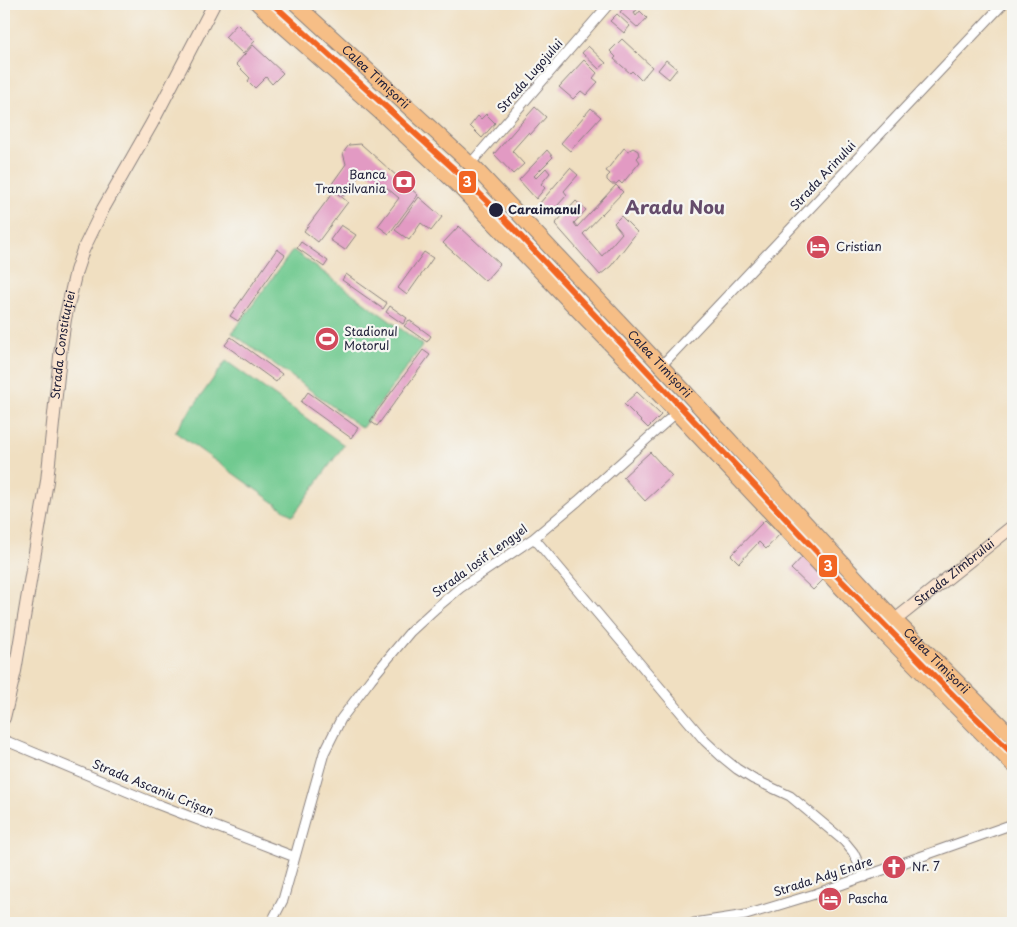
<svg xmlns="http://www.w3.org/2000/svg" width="1017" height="927" font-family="'Playpen Sans',sans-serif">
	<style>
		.green { fill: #70c98f; stroke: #497665 }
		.building { fill: #e29ac3 }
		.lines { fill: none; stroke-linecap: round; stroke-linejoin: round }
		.street-casing { stroke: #89807e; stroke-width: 11 }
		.secondary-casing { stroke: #89807e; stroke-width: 14 }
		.primary-casing { stroke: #89807e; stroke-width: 16 }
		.street { stroke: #fff; stroke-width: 9 }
		.secondary { stroke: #fbe5cf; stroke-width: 12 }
		.primary { stroke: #f6be86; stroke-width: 14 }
		.tram-1-casing { stroke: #f6f6f2; stroke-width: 10 }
		.tram-1 { stroke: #f26522; stroke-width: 6 }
		.stop-dot { fill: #22223b; stroke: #f6f6f2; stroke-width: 2 }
		.labels { text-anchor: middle; stroke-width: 4.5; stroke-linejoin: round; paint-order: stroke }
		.street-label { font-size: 12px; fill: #22223b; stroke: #f6f6f2 }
		.poi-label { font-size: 12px; fill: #22223b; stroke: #f6f6f2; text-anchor: start }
		.stop-label { font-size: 12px; font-weight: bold; fill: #22223b; stroke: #f6f6f2; text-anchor: start }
		.district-label { font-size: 18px; font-weight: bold; fill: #654c6b; stroke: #f6f6f2 }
		.line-badge { stroke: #f6f6f2; stroke-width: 2 }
		.badge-label { font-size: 14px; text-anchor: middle; font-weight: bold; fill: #fff }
	</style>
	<rect width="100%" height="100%" fill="#f6f6f2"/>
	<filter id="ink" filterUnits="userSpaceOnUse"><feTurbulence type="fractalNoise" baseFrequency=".02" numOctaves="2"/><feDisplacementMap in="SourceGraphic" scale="10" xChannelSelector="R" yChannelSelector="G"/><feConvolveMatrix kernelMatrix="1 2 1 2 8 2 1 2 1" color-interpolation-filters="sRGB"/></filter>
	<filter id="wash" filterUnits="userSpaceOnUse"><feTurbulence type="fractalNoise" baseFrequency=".0096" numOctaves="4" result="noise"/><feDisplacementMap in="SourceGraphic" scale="20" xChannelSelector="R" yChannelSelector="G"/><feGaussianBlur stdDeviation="1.12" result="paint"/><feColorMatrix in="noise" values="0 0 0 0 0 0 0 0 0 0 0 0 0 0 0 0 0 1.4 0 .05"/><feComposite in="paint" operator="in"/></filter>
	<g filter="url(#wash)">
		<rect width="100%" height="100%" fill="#f0dfc1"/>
		<!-- green -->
		<path class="green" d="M293 250 423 345 362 428 232 333Z
			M226 361 344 445 293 516 175 432Z"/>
		<g id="blocks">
			<!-- building -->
			<path class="building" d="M627 4H642L634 13 636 16 640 11 647 18 638 28 620 12Z
				M617 14 630 26 624 33 610 21Z
				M237 24 255 41 243 54 225 37Z
				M622 39 652 67 641 80 632 71 630 73 614 59 616 57 610 51Z
				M253 45 283 73 272 84 266 77 255 88 248 81 250 78 236 64Z
				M588 46 606 63 599 69 582 53Z
				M584 60 597 73 593 78 598 82 586 95 581 91 573 99 559 87Z
				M666 60 677 69 669 79 658 70Z
				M535 107 546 117 530 135 528 133 512 151 524 164 513 174 494 154Z
				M591 108 601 117 570 151 561 143Z
				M486 114 495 123 482 138 470 126 478 116 481 119Z
				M361 144 418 195 389 234 378 226 399 198 364 169 344 196 331 186V185L346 164 343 153 349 145Z
				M624 148 628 151 633 148 638 151 639 156 637 158 640 162 622 184 619 181 616 184H611L607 180V177L610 174 606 171Z
				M547 150 553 157 534 176 536 178 546 168 550 173 541 184 545 188 536 199 519 180Z
				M570 168 578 175 564 191 567 195 549 215 539 204Z
				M616 185 623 192 583 234 602 256 622 233 614 223 621 216 637 232 611 266 600 275 555 224 576 201 586 210 574 223 577 227Z
				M334 191 348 202 318 242 304 231Z
				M419 197 442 217 431 231 421 223 409 240 395 230Z
				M341 225 356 235 345 250 330 240Z
				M459 226 500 264 485 281 443 243Z
				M301 242 328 261 324 267 297 248Z
				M277 249 285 255 238 321 230 316Z
				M424 252 433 258 407 295 398 288Z
				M346 274 387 303 383 309 342 280Z
				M390 306 407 318 403 324 386 312Z
				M409 320 431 336 427 342 404 326Z
				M231 337 282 374 276 382 225 345Z
				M423 350 430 355 377 426 370 421Z
				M308 392 358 428 351 438 301 402Z
				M637 392 661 415 648 428 624 404Z
				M650 452 672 476 645 501 623 477Z
				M765 520 780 534 766 549 759 542 739 563 731 555Z
				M804 555 826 577 813 590 791 569Z"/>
		</g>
	</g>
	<g filter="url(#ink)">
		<use href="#blocks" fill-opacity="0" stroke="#89807e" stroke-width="1"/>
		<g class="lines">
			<!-- street casing -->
			<g class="street-casing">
				<path id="street" d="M471 163 609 4
					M661 366 1003 4
					M534 538 705 741 721 756 737 769 753 779 790 796 844 841 853 852 865 877
					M4 740 157 804 295 857
					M271 923 283 900 324 753 341 719 371 679 410 632 436 608 460 588 534 538 578 501 676 413
					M694 923 746 915 815 894 1013 824"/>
			</g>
			<!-- secondary casing -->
			<g class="secondary-casing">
				<g id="secondary">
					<path id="s1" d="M895 620 1013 526"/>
					<path id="s2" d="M4 718 15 671 47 481 61 347 65 319 76 271 83 250 103 209 152 123 214 4"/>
				</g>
			</g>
			<!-- primary casing -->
			<g class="primary-casing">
				<g id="primary">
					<path d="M258 4 383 115 456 184 667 403 888 638 1013 765"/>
					<path id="s3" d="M296 4 478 171 682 388 895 620 1013 737"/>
				</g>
			</g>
			<!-- street -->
			<use href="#street" class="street"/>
			<!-- secondary -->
			<use href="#secondary" class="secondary"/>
			<!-- primary -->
			<use href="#primary" class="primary"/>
			<!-- tram-1 casing -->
			<g class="tram-1-casing">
				<path id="tram-1" d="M273 4 453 168 496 210 817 552 831 570 959 701 1013 754"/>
			</g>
			<!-- tram-1 -->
			<use href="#tram-1" class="tram-1"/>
		</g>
	</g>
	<!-- icons -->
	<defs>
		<g id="bank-disc" transform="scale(1.25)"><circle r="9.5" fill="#d1495b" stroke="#f6f6f2"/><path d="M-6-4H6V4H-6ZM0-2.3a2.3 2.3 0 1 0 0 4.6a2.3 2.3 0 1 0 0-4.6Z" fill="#fff"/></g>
		<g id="hotel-disc" transform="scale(1.25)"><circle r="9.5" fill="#d1495b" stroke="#f6f6f2"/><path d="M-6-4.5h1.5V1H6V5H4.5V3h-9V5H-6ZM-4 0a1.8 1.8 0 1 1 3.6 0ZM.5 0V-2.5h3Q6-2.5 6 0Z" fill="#fff"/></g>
		<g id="stadium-disc" transform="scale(1.25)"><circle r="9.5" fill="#d1495b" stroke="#f6f6f2"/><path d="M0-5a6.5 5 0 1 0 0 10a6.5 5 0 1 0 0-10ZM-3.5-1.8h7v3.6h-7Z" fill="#fff"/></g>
		<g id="church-disc" transform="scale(1.25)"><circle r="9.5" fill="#d1495b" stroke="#f6f6f2"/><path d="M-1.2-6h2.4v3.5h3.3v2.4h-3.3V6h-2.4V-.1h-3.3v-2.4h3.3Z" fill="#fff"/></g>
	</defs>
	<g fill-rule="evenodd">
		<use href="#bank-disc" x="404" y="182"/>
		<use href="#hotel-disc" x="818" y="247"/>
		<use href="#stadium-disc" x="327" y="339"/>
		<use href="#church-disc" x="894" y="867"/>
		<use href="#hotel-disc" x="830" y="899"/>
	</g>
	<!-- markers -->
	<circle class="stop-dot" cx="496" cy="210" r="8"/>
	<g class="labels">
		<!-- street labels -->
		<g class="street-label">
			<text transform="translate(530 76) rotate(-49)" y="4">Strada Lugojului</text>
			<text dy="4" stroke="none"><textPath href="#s3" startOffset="108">Calea Timișorii</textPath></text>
			<text transform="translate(823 176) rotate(-47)" y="4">Strada Arinului</text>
			<text dy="4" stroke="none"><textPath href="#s2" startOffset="378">Strada Constituției</textPath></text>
			<text dy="4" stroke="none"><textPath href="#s3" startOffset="512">Calea Timișorii</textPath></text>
			<text transform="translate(480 561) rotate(-36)" y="4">Strada Iosif Lengyel</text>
			<text dy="4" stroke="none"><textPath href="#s1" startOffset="76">Strada Zimbrului</textPath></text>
			<text dy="4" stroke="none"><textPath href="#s3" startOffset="918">Calea Timișorii</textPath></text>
			<text transform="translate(153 788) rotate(22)" y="4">Strada Ascaniu Crișan</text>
			<text transform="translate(823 877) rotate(-18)" y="4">Strada Ady Endre</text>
		</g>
		<!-- poi labels -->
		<g class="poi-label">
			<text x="386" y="179" text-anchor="end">Banca<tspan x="386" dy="14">Transilvania</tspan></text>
			<text x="836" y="251">Cristian</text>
			<text x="344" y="336">Stadionul<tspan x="344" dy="14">Motorul</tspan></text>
			<text x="912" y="871">Nr. 7</text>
			<text x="848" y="903">Pascha</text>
		</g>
		<!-- stop labels -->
		<g class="stop-label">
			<text x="508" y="214">Caraimanul</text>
		</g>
		<!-- district labels -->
		<g class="district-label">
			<text x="675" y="214">Aradu Nou</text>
		</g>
	</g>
	<g class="line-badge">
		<rect x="458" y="170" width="19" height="24" rx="5" fill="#f26522"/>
		<rect x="818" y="554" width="20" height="24" rx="5" fill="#f26522"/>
	</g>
	<g class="badge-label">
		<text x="467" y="187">3</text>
		<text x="828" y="571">3</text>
	</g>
	<!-- margin -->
	<rect width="1017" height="927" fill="none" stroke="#f6f6f2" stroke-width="20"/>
</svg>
